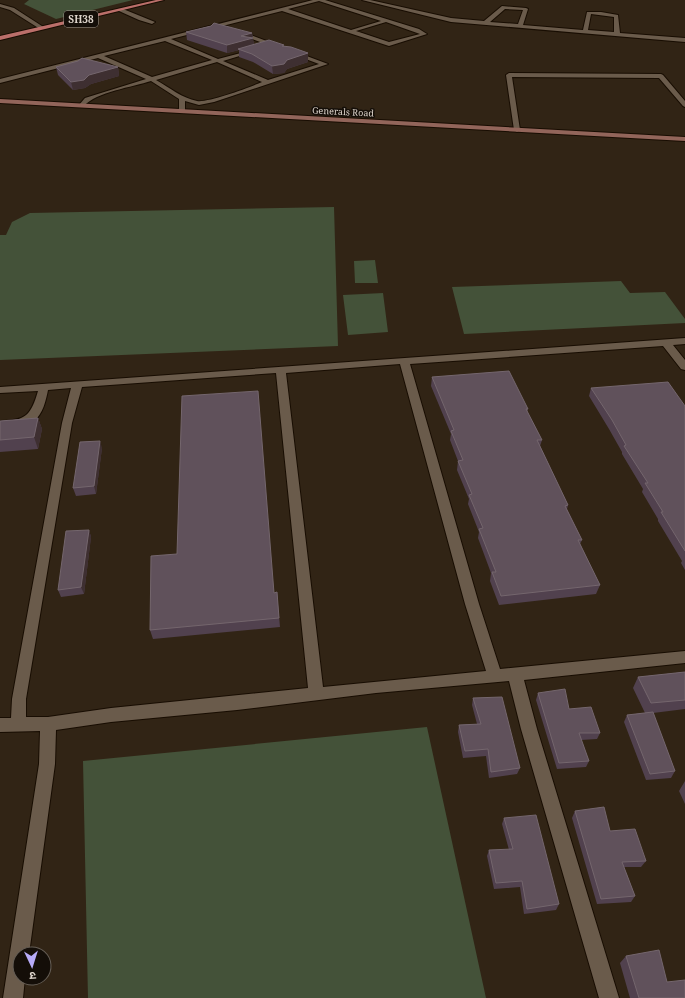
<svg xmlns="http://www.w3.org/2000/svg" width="685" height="998" font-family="'Noto Serif','Noto Sans Devanagari',serif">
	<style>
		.green { fill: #445239 }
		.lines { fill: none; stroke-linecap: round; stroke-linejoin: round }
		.street-casing { stroke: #180d02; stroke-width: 2 }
		.secondary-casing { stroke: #180d02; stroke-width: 2 }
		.primary-casing { stroke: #180d02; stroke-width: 2 }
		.street { fill: #6a5b4b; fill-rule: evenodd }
		.secondary { fill: #92655a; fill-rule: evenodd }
		.primary { fill: #bb6f6a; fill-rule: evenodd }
		.wall { fill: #51414e }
		.shaded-wall { fill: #3e2f31 }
		.building { fill: #60515b; stroke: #74666d }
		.labels { text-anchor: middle; stroke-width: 3; stroke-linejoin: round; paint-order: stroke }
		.far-street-label { font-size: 9px; fill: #ded5cc; stroke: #140e08 }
		.shield { fill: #140e08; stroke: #a19991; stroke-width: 1 }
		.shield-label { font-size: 10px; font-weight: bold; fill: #ded5cc }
	</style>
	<rect width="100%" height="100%" fill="#312415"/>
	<!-- green -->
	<path class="green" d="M29 0H133L56 19 24 4Z
		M334 207 338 346 0 360V235H6L12 222 30 213Z
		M375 260 378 283H355L354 261Z
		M621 281 630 293 665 292 685 319V323L464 334 452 287Z
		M383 293 388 332 348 335 343 295Z
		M427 727 486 998H88L83 761Z"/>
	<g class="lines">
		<!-- street casing -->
		<g class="street-casing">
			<path id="street" d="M313 0H325L419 29 427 34 389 46 282 11 171 39 218 59 256 49V51L223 61 268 80 319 64 236 33V31H240L328 64 214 102 199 105 185 101V111L182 113 179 111V99L151 81C133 87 96 92 84 106H80L79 105 85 98 146 79 98 58 0 83V79ZM319 1 381 21 351 30 288 9ZM386 22 420 34 389 42 356 31ZM165 41 212 60 152 77 104 56ZM217 62 262 82C251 87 208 103 197 101 182 98 170 88 156 80Z
				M362 0H370L451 18 484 21 502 6 526 8 528 9 523 25 583 30 587 12H601L618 15 620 33 685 38V42L451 22ZM505 9 523 10 518 24 490 22ZM591 14 614 17V32L588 30Z
				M0 4 14 8 45 28 40 29 10 10 0 7Z
				M119 9H123L155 22 152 24 139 20 119 11Z
				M509 73 661 74 663 75 685 101V107L683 106 659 78 512 77 520 130 517 132 514 130 506 75Z
				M685 338V344L673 345 685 360V370L681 369 663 346 410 364 479 604 500 669 685 651V663L524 680 537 729 619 998H599L521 729 509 681 376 693 237 710 111 722 56 730 55 764 29 954H20V978H25L23 998H3L39 764 40 731 0 732V718H11L12 699 62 423 71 388 48 390C46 400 43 414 34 421 27 426 8 429 0 429V421C26 421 31 415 38 391L0 393V387ZM400 364 465 604 486 671 323 687 286 373ZM276 373 308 688 111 708 48 717H26V699L72 423 82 387Z"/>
		</g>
		<!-- secondary casing -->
		<g class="secondary-casing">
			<path id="secondary" d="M0 99 685 137V141L0 103Z"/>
		</g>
		<!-- primary casing -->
		<g class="primary-casing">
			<path id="primary" d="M156 0H164L0 40V36Z"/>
		</g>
		<!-- street -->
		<use href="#street" class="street"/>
		<!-- secondary -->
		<use href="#secondary" class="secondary"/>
		<!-- primary -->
		<use href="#primary" class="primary"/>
	</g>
	<!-- wall -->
	<path class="wall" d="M186 32 252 33 254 45 284 46 308 53V62L287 69 284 73 273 74 253 62 239 57V50L227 53 187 40Z
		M56 67H118L119 76 91 84 85 88 73 90 58 75Z
		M432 377 528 409 527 412 542 440 540 446 568 505 567 509 582 540 580 544 600 585 596 594 499 605 490 581 491 573 478 538 479 532 468 504 469 499 457 470 458 461 450 440 451 434 431 386Z
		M591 388 685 406V570L681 563 682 561 658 521V519L642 492 643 489 622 454V452L609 429 589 396Z
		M38 418 42 429 38 449 0 452V421Z
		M102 448 96 494 76 496 73 488Z
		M89 530 91 537 84 594 61 597 58 590Z
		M277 592 280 627 153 639 150 630 274 593Z
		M685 672V709L653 713 675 771 671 778 646 780 624 722 627 715 645 713 633 688 638 677Z
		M538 693 569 709 600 733 597 739 581 740 589 761 586 767 557 769 536 700Z
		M473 698 520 768 517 774 489 778 486 756 463 758 458 732 459 725 477 724 472 705Z
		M685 781V804L679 791Z
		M575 811 610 831 646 861 641 867H624L635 896 631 902 597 904 572 818Z
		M504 818 559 904 556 910 524 914 520 887 494 889 487 856 489 850H509L502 824Z
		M626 956 667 982 685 998H630L620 963Z"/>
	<!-- shaded-wall -->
	<path class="shaded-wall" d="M252 33 254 46 238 49 239 50 227 53V45L241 36Z
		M308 53V62L287 69 284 73 273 74 272 66 287 60Z
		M118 67 119 76 91 84 85 88 73 90 71 82 89 75Z
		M38 418 42 429 38 449 34 437Z
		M100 441 102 448 96 494 94 486Z
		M89 530 91 537 84 594 81 587Z"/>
	<!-- building -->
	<path class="building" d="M214 23 252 33 241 36 253 38 227 45 186 32 211 26Z
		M269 40 284 45 282 46 291 47 308 53 287 60 284 64 272 66 252 54 238 49Z
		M82 58 118 67 89 75 84 80 71 82 56 67 78 61Z
		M509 371 528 409H526L542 440H537L568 505 565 506 582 540H578L600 585 501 596 492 572H496L479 529 483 528 469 495 472 494 458 461 463 460 451 431 454 430 432 377Z
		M668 382 685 406V551L661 512H663L645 483H648L624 446 626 445 612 420 591 388Z
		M258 391 274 593 277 592 279 618 150 630 151 556 177 554 182 396Z
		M38 418 34 437 0 440V421Z
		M100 441 94 486 73 488 80 442Z
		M89 530 81 587 58 590 66 531Z
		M685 672V700L651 703 638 677Z
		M565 689 569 709 591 707 600 733H579L589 761 559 763 538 693Z
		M502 697 520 768 491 772 488 749 465 751 459 725 481 724 473 698Z
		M653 712 675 771 650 774 627 715Z
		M604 807 610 831 635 829 646 861 622 862 635 896 601 899 575 811Z
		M536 815 559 904 527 909 522 881 496 883 489 850 513 849 504 818Z
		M659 950 667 982 685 980V998H639L626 956Z"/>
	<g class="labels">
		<!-- far-street labels -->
		<g class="far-street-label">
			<text transform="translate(343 112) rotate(3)" y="3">Generals Road</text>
		</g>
		<!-- shield labels -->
		<rect class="shield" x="64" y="11" width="34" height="16" rx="3"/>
		<g class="shield-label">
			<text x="81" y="23">SH38</text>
		</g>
	</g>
	<!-- north arrow -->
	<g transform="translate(32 966) rotate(176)"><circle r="19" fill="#140e08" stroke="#655e56"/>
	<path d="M0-3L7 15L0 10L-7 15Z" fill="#b7abf8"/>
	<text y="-6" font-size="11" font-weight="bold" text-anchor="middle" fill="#ded5cc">उ</text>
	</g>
</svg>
